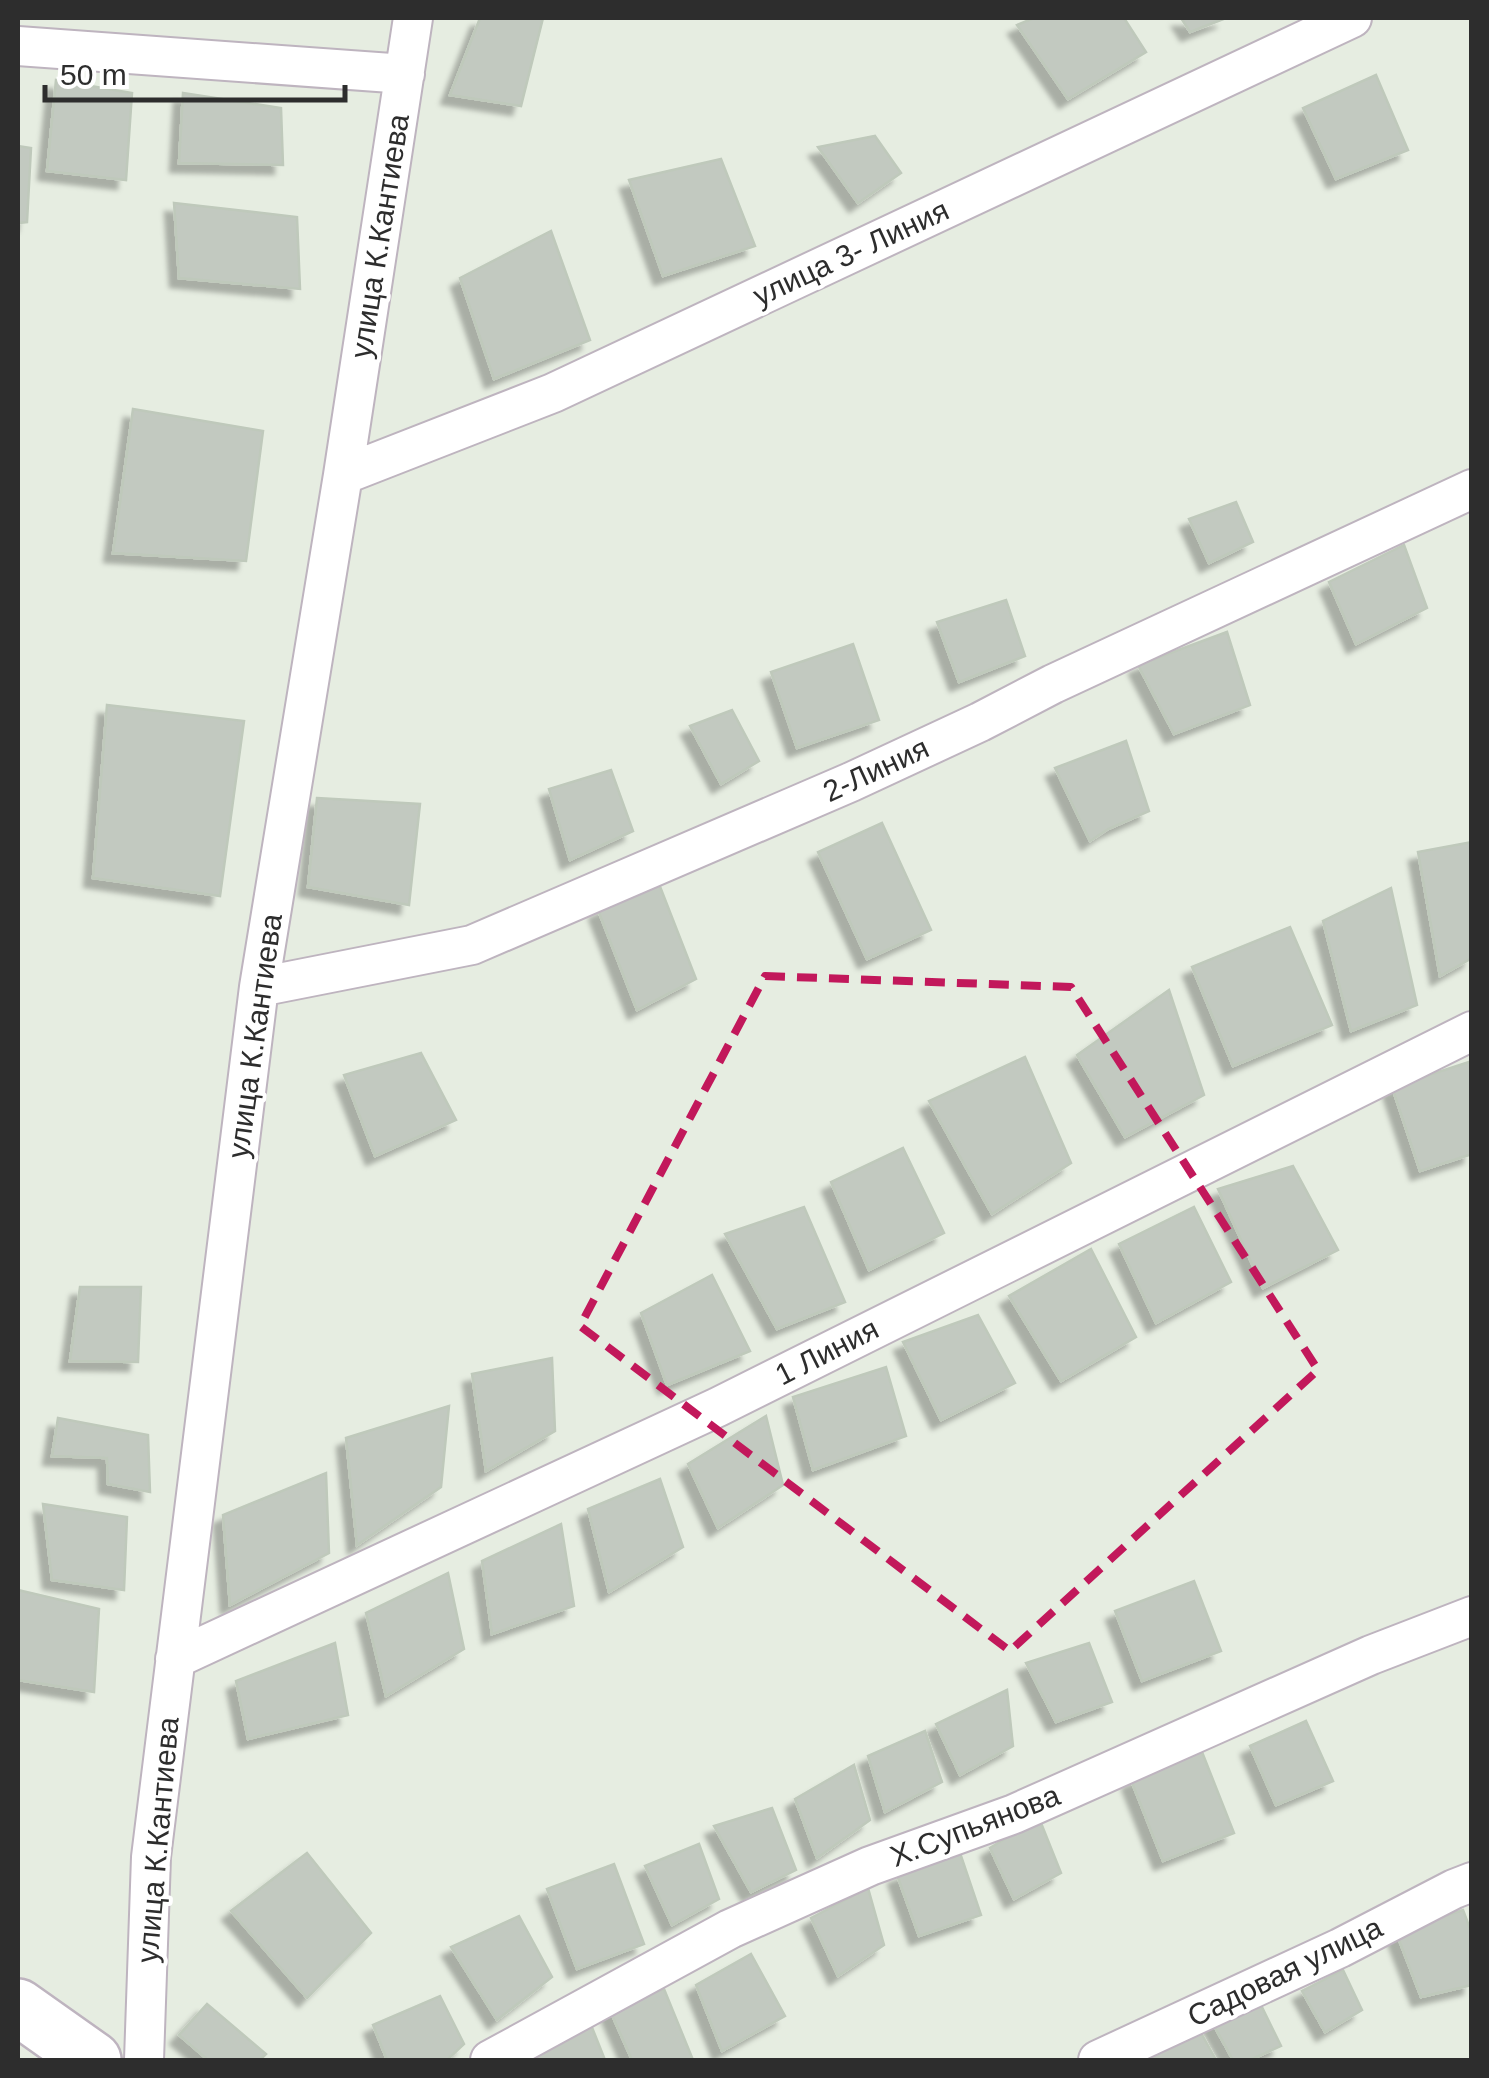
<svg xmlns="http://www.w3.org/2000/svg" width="1489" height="2078" font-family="Helvetica,sans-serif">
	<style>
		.building { fill: #c2c9c0; stroke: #bfc9bb; stroke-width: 2.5; filter: url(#shadow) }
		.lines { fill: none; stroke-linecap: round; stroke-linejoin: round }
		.street-casing { stroke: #beb4bf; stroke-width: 42 }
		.secondary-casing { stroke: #beb4bf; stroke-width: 60 }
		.street { stroke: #fff; stroke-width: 38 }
		.secondary { stroke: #fff; stroke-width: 55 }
		.marked { fill: none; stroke: #c2185b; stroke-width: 8; stroke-dasharray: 20 12; stroke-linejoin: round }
		.labels { text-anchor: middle; stroke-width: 8; stroke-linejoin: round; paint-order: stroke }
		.street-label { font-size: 30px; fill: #2d2d2d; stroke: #fff }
	</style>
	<defs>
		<filter id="shadow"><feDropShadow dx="-9" dy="9" stdDeviation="2.5" flood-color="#0004"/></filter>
	</defs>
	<rect width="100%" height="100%" fill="#e6ede1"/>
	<!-- building -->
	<path class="building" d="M480 18H543L521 106 450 95Z
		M1034 18H1124L1146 52 1068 99 1017 25Z
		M1181 18H1226L1190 32Z
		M1376 75 1408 150 1336 179 1303 108Z
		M56 80 132 93 126 180 47 171Z
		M183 93 281 108 283 165 179 163Z
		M875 136 901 173 858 203 818 147Z
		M18 146 31 148 27 222 18 223Z
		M721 159 755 246 663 276 629 180Z
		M174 203 297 217 300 289 179 278Z
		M551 231 590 340 494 379 460 278Z
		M133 409 263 431 246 561 113 553Z
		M1236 502 1253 542 1209 563 1189 519Z
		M1404 545 1427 608 1356 644 1329 582Z
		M1006 600 1025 656 959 682 937 622Z
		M1227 632 1250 705 1174 734 1138 665Z
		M853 644 879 720 797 748 771 672Z
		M107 705 244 721 220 896 93 878Z
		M732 710 759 761 721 784 690 726Z
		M1126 741 1149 811 1108 829 1090 841 1055 768Z
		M611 770 633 831 570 860 549 789Z
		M317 798 420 804 409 905 308 887Z
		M882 823 931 930 867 959 818 852Z
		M1472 842V958L1440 976 1418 852Z
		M659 884 696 979 637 1010 598 910Z
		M1391 888 1417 1005 1351 1031 1323 921Z
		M1290 927 1332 1025 1233 1066 1192 967Z
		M1169 990 1204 1095 1125 1137 1077 1055Z
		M421 1053 456 1120 375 1156 344 1075Z
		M1025 1057 1071 1163 992 1214 929 1101Z
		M1472 1061V1154L1420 1171 1392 1087Z
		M903 1148 944 1233 869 1270 831 1182Z
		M1293 1166 1338 1250 1263 1288 1218 1189Z
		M804 1207 845 1302 777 1329 725 1234Z
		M1194 1207 1231 1282 1156 1323 1119 1244Z
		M1091 1249 1136 1337 1061 1381 1009 1296Z
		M712 1275 750 1351 667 1385 641 1313Z
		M80 1287H141L138 1362 70 1361Z
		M978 1315 1015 1383 941 1420 903 1342Z
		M552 1358 555 1431 486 1471 472 1374Z
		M886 1367 906 1436 813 1470 793 1397Z
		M449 1406 441 1487 357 1545 346 1438Z
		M766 1416 783 1485 718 1528 688 1464Z
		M58 1418 148 1435 150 1492 108 1484 107 1458 52 1456Z
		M326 1473 329 1553 230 1605 223 1515Z
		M660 1479 683 1547 609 1592 588 1509Z
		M43 1504 127 1517 124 1590 52 1580Z
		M561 1524 574 1606 492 1634 482 1561Z
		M448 1573 464 1649 386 1696 366 1613Z
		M1194 1581 1221 1651 1142 1681 1115 1611Z
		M18 1590 99 1609 94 1692 18 1680Z
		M335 1643 348 1715 248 1739 236 1681Z
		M1089 1643 1112 1702 1056 1722 1026 1663Z
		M1007 1690 1013 1746 960 1775 936 1724Z
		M1306 1721 1333 1781 1276 1805 1250 1746Z
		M925 1731 942 1782 885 1812 868 1756Z
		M1202 1752 1234 1833 1163 1861 1131 1780Z
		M854 1765 870 1820 817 1858 795 1799Z
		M772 1808 796 1870 751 1892 714 1826Z
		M1039 1818 1061 1873 1014 1899 990 1848Z
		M699 1844 719 1899 672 1925 645 1866Z
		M307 1853 371 1933 307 1998 231 1911Z
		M960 1853 981 1915 919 1936 897 1875Z
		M614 1864 644 1944 577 1969 547 1889Z
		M868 1888 884 1945 838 1976 811 1918Z
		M1463 1910 1472 1934V1985L1421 1997 1396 1932Z
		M519 1916 552 1977 497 2020 451 1947Z
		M751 1954 785 2016 722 2051 696 1985Z
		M1343 1970 1362 2010 1325 2032 1302 1991Z
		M664 1989 693 2060H632L609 2008Z
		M440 1996 464 2044 447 2060H387L373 2025Z
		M1258 1999 1281 2046 1250 2060H1233L1211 2020Z
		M207 2004 266 2054 260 2060H208L179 2035Z
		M1196 2024 1216 2060H1137Z
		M591 2025 605 2060H533L528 2051Z"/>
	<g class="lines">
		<!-- street casing -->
		<g class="street-casing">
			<path id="street" d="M18 46 405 74
				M343 475 553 393 1352 18
				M259 987 472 945 851 782 980 722 1053 684 1472 489
				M175 1659 718 1407 1472 1031
				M144 2060 151 1857 259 987 343 475 413 18
				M490 2060 730 1929 870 1866 1014 1814 1371 1655 1472 1616
				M1098 2060 1340 1948 1454 1889 1472 1882"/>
		</g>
		<!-- secondary casing -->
		<g class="secondary-casing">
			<path id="secondary" d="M18 2007 93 2060"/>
		</g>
		<!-- street -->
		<use href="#street" class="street"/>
		<!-- secondary -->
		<use href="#secondary" class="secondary"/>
	</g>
	<!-- marked area -->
	<path class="marked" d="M765 976 1071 987 1318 1370 1010 1651 580 1326Z"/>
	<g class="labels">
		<!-- street labels -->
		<g class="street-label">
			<text transform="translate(380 236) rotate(-81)" y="10">улица К.Кантиева</text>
			<text transform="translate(851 253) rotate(-25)" y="10">улица 3- Линия</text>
			<text transform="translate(876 770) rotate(-25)" y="10">2-Линия</text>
			<text transform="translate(255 1036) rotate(-82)" y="10">улица К.Кантиева</text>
			<text transform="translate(827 1352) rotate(-27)" y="10">1 Линия</text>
			<text transform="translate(975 1826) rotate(-21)" y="10">Х.Супьянова</text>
			<text transform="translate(158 1840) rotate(-85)" y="10">улица К.Кантиева</text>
			<text transform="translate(1285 1972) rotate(-26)" y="10">Садовая улица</text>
		</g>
	</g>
	<!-- border -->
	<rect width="1489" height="2078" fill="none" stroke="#2d2d2d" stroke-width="40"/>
	<!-- scale -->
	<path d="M45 85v15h300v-15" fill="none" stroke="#2d2d2d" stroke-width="5"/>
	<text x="60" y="85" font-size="30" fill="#2d2d2d" stroke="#ffffff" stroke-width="8" paint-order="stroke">50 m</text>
</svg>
